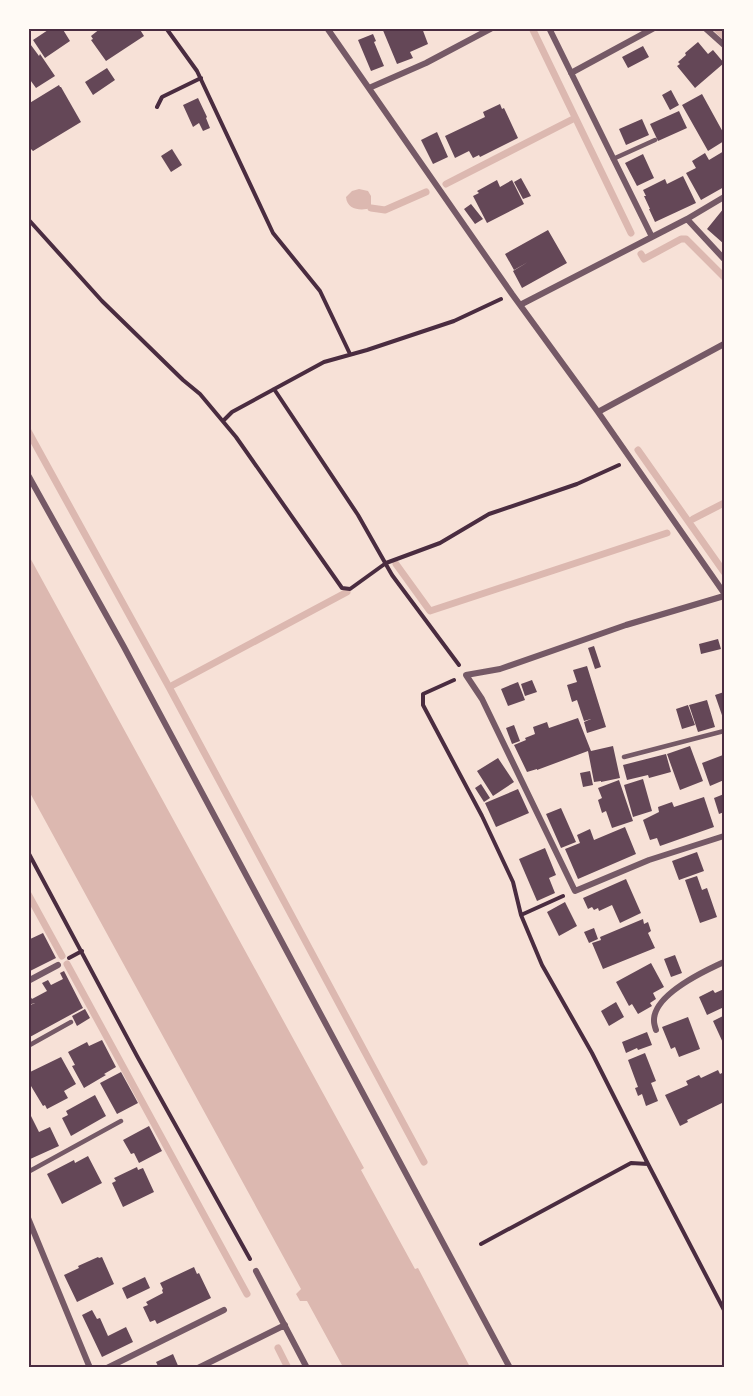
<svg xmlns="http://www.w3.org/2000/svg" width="753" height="1396" font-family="Mulish,sans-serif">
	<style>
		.water { fill: #dcb8b0 }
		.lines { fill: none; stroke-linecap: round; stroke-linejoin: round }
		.stream { stroke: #dcb8b0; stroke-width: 7 }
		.building { fill: #644757 }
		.path { stroke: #4a2c40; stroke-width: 4 }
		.service { stroke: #755966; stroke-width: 4.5 }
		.minor { stroke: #755966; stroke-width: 6 }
		.neatline { fill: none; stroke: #4a2c40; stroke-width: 2 }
	</style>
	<rect width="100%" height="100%" fill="#f7e1d7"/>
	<!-- water -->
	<path class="water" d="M359 189 368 191 371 196V208C361 211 347 210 346 197L352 191Z
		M28 554 364 1168 361 1170 415 1269 418 1268 470 1367H343L307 1301H300L296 1294 301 1289 29 791Z"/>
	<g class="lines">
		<!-- stream -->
		<path class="stream" d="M532 28 631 233
			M716 28 724 36
			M446 184 575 118
			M371 208 385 210 426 192
			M641 254 644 259 681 239H686L724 277
			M28 431 169 687 424 1162
			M638 450 724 572
			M693 519 724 503
			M396 564 430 611 667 533
			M173 685 347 592
			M28 894 62 956
			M67 964 247 1294
			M278 1348 288 1368"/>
	</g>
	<!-- building -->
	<path class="building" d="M51 28H62L70 41 45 58 33 40Z
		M101 28H104L105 31 109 28H139L144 36 106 61 91 40 93 39 91 36Z
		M382 28H422L428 44 410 52 413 58 397 64Z
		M373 34 376 41 374 42 384 66 371 71 358 40Z
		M28 41 39 56 40 54 55 76 36 88 28 77Z
		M698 42 708 54 713 50 724 63 695 88 677 66 680 64 678 62 686 55 685 53Z
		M643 46 649 57 628 68 622 57Z
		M107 68 115 80 93 95 85 82Z
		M59 85 60 87H61L81 122 33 151 31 149 28 150V104Z
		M671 90 679 105 670 110 662 95Z
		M702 94 724 134V141L708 151 682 105Z
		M198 98 207 117 206 118 210 128 203 131 199 123 193 127 183 105Z
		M500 104 502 109 504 108 518 138 480 157 479 155 473 158 469 151 455 158 445 136 485 117 483 112Z
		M679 111 687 128 658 141 650 124Z
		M642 119 649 135 626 145 619 129Z
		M437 132 448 157 433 164 421 140Z
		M172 149 182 165 171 172 161 156Z
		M724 151V187L701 200 686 173 696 168 692 161 705 153 709 160Z
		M643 154 654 178 637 186 625 163Z
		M683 176 696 203 655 222 649 209H650L644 196H646L643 190 665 179 667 184Z
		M521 178 531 196 523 199 514 182Z
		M497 180 500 187 512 180 524 204 487 223 473 196 479 193 477 191Z
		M471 204 483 219 475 224 464 209Z
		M724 208V244L707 229Z
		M548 230 567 263 522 288 513 271 528 262 514 270 505 254Z
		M718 639 721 649 701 654 699 644Z
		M594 646 601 667 595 669 588 648Z
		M587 666 606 727 587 733 584 722 591 719 584 721 577 700 572 702 567 685 577 682 573 670Z
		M532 680 537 692 525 696 521 684Z
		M518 682 525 700 508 706 501 689Z
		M724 692V721L715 695Z
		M707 700 715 727 698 732 689 705Z
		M688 705 695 725 682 729 676 709Z
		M578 718 591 751 613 746 620 778 601 782V781L594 782 588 751 537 770V769L527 772 514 745 526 740 525 738 535 734 533 727 547 722 549 728Z
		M514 725 520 741 512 744 506 728Z
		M690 746 703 781 680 790 667 754Z
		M666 754 671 772 649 778 648 775 627 780 623 765Z
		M723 755 724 761V780L710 786 702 763Z
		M498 758 514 782 493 796 477 771Z
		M590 771 593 785 583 787 580 773Z
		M643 779 652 811 633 817 624 785Z
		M619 780 633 821 612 828 606 811 602 813 598 800 602 798 598 788Z
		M481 784 490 798 484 802 475 788Z
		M518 789 529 813 496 827 485 803Z
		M724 794V812L719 814 714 798Z
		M704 797 714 827 660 846 657 838 650 840 643 820 659 812 658 807 672 802 674 807Z
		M561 808 576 842 561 848 546 814Z
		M625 827 636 854 578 879 565 849 580 843 577 835 590 829 594 840Z
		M545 848 556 875 549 878 555 893 537 901 519 859Z
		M697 852 704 871 679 880 672 861Z
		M697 876 702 890 707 888 717 917 700 923 685 880Z
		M626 879 641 913 620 923 612 905 599 911 598 908 594 910 592 907 588 909 583 898Z
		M565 902 577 926 559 936 547 912Z
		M643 919 644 924 648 922 651 931 648 933 655 948 603 969 592 943 601 940 600 937Z
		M594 928 598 939 589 943 584 932Z
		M43 933 56 958 28 972V940Z
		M675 955 682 973 671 977 664 959Z
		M651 963 664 987 653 993 656 999 650 1003 652 1006 638 1014 632 1004 629 1006 616 982Z
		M64 971 83 1008 28 1038V1006L35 1003 28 1005V993L32 999 47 991 42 983 48 980 51 985 63 979 60 973Z
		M724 989V1007L707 1015 699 997 713 990 715 993Z
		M616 1002 624 1017 609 1026 601 1011Z
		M85 1009 90 1018 77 1026 72 1016Z
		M723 1016 724 1021V1045L713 1021Z
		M688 1017 700 1049 679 1057 675 1047 671 1049 662 1027Z
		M647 1032 652 1045 638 1050 637 1048 626 1053 622 1042Z
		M102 1040 116 1067 104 1074 106 1075 84 1088 72 1066 75 1065 68 1052 87 1042 89 1046Z
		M645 1053 656 1081 651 1083 658 1101 646 1106 642 1094 638 1096 635 1088 638 1087 628 1060Z
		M61 1057 76 1084 64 1091 68 1098 47 1109 45 1105 43 1106 28 1081V1073Z
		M718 1070 720 1074 722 1073 724 1077V1102L687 1120 688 1122 680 1126 665 1095 688 1085 686 1081 699 1075 701 1078Z
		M121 1072 138 1103 117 1114 100 1083Z
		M95 1095 106 1116 71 1136 62 1118 68 1115 66 1111Z
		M31 1116 39 1132 50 1127 59 1146 28 1160V1118Z
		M149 1126 162 1151 139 1163 134 1153 131 1154 123 1140Z
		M88 1156 102 1183 62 1204 47 1174 74 1160 75 1163Z
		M137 1167 138 1170 143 1168 154 1192 123 1207 112 1183 116 1181 114 1178Z
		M98 1257 99 1258 102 1257 114 1284 77 1302 64 1275 79 1268 78 1266Z
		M194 1267 197 1274 199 1273 211 1298 157 1324 155 1320 150 1322 143 1307 148 1305 146 1302 163 1293 162 1290 163 1289 160 1283Z
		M145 1277 150 1288 127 1299 122 1288Z
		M92 1310 97 1319 100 1318 108 1336 126 1327 133 1342 102 1357 82 1315Z
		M173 1354 179 1368H159L156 1362Z"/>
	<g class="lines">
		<!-- path -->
		<path class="path" d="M166 28 197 71 273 233 320 291 350 354
			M157 107 162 97 201 78
			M28 219 102 301 183 380 200 394 236 437 342 588 350 589 386 563 440 543 489 514 577 484 619 465
			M274 389 358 515 392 575 459 665
			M223 421 232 412 324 362 367 350 454 321 501 299
			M454 680 423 694V705L482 816 513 882 521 915 542 965 592 1053 648 1164 724 1310
			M28 852 137 1056 250 1259
			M521 915 563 896
			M69 958 82 951
			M481 1244 631 1163 648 1164"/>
		<!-- service -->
		<path class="service" d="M613 159 655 140
			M624 757 724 731
			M28 1046 71 1022
			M28 1172 121 1121"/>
		<!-- minor -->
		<path class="minor" d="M327 28 512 294 598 412 724 593
			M549 28 652 237 687 219 724 259
			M705 28 724 45
			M571 73 654 28
			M369 88 426 63 492 28
			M687 219 724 197
			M520 305 652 237
			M598 412 724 344
			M28 475 124 647 510 1368
			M724 596 626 625 500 669 466 675 482 699 575 891 649 860 724 836
			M28 981 58 965
			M656 1030C655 1027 654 1024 654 1021 653 995 704 971 724 962
			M28 1218 90 1368
			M256 1271 307 1368
			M107 1368 224 1310
			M198 1368 285 1325"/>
	</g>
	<!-- border -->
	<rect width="753" height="1396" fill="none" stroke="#fffaf5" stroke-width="60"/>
	<rect x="30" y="30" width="693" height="1336" class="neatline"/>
</svg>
